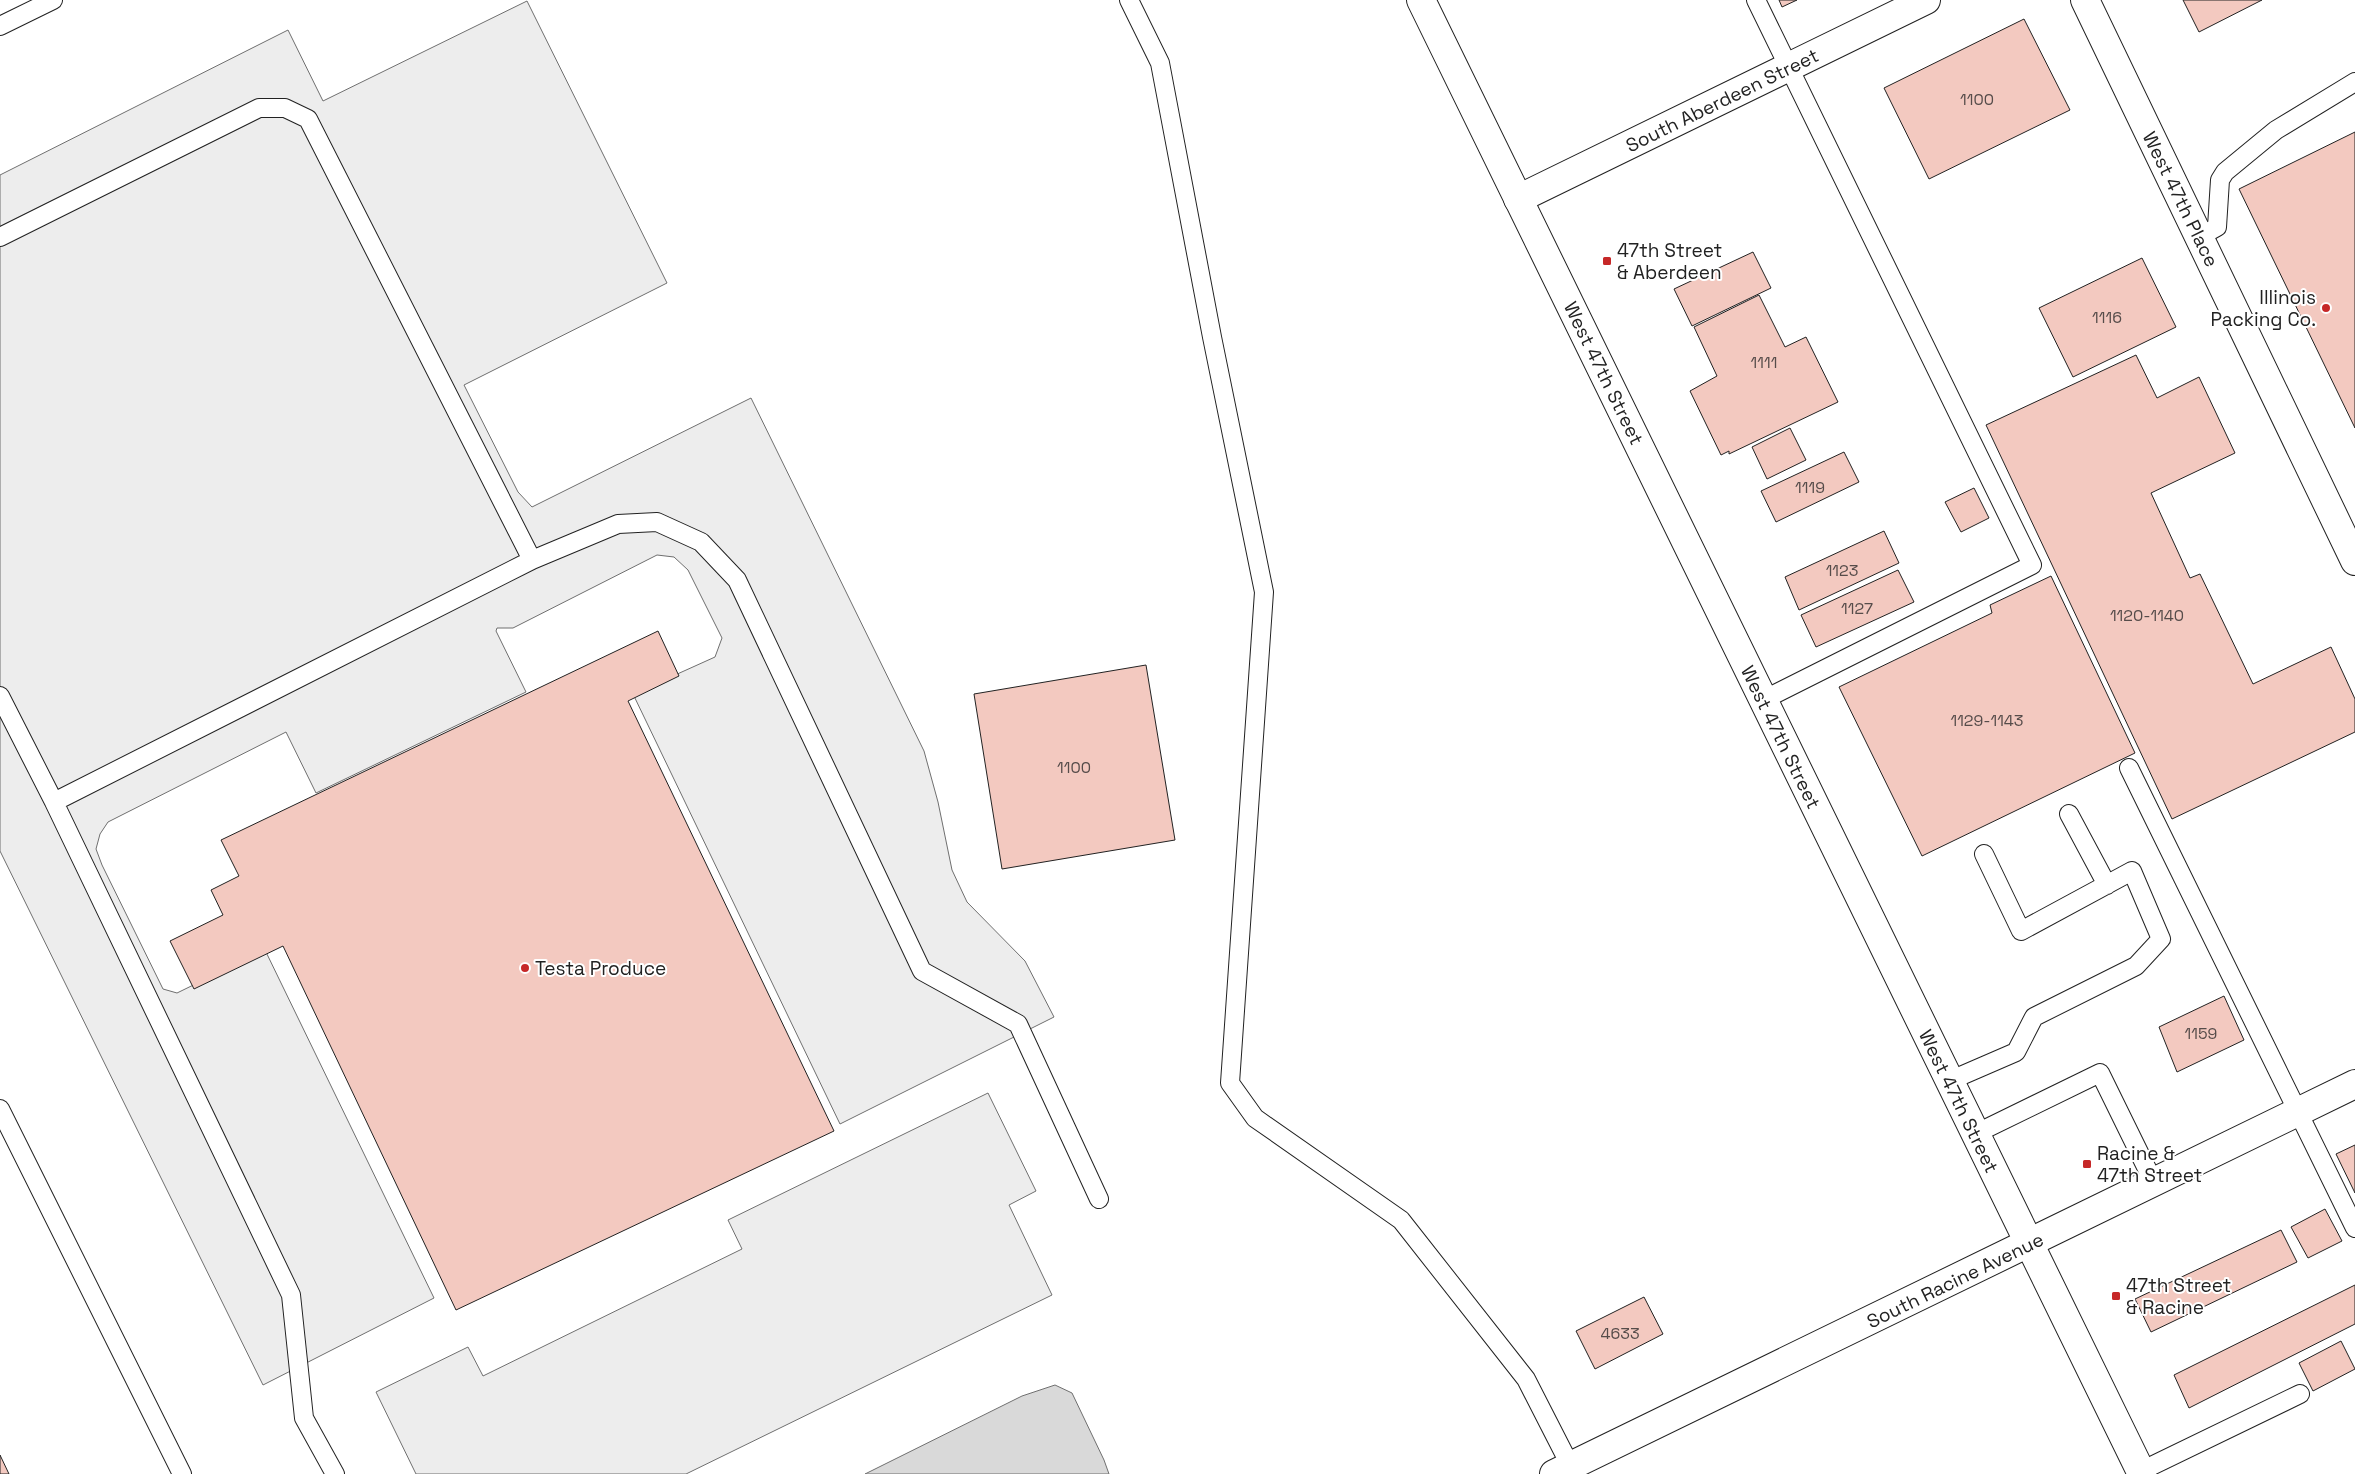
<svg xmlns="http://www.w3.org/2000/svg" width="2355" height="1474" font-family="'Space Grotesk',sans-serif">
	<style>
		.parking { fill: #ededed; stroke: #6f6f6f }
		.water { fill: #d9d9d9; stroke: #6f6f6f }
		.building { fill: #f3c9c0; stroke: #222 }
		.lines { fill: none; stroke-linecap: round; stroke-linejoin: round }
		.service-casing { stroke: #222; stroke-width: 20 }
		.minor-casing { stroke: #222; stroke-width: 30 }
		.tertiary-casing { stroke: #222; stroke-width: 30 }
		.secondary-casing { stroke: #222; stroke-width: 30 }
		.service { stroke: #fff; stroke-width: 18 }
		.minor { stroke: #fff; stroke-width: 28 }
		.tertiary { stroke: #fff; stroke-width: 28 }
		.secondary { stroke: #fff; stroke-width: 28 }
		.poi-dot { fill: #c62828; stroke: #fff; stroke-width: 2 }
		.labels { text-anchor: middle; stroke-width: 4; stroke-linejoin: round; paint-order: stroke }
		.number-label { font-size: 16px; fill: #564c4a }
		.street-label { font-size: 19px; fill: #222; stroke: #fff }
		.poi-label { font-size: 19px; fill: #222; stroke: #fff; text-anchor: start }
	</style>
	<rect width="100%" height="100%" fill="#fff"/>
	<!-- parking -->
	<path class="parking" d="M527 1 667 283 464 385 518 492 532 507 751 398 924 751 938 802 952 870 967 902 1025 961 1054 1017 840 1124 633 694 715 657 722 638 688 570 674 557 657 555 513 628H497L496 631 526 692 316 793 286 732 108 822 100 834 96 849 102 865 163 989 177 993 265 950 434 1298 263 1385 0 851V175L288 30 323 101Z
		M988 1093 1036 1191 1009 1205 1052 1295 686 1474H416L376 1392 468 1347 483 1376 742 1249 728 1220Z"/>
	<!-- water -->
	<path class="water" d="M1055 1385 1072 1393 1104 1460 1109 1474H865L1022 1396Z"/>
	<!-- building -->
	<path class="building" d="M1779 0H1797L1782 7Z
		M2183 0H2262L2199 32Z
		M2024 19 2070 110 1929 179 1884 88Z
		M2355 132V428L2239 189Z
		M1753 252 1771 288 1692 326 1674 289Z
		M2142 258 2176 327 2073 377 2039 308Z
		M1759 295 1785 347 1806 337 1838 402 1729 454V451L1721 455 1690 391 1717 376 1694 327Z
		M2136 355 2157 398 2199 377 2235 453 2151 493 2190 578 2200 574 2253 684 2331 647 2355 699V732L2172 819 1986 425Z
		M1790 428 1806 460 1767 479 1752 447Z
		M1844 452 1859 482 1776 522 1761 491Z
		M1974 488 1989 518 1961 532 1945 502Z
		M1884 531 1899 563 1799 610 1785 577Z
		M1898 570 1914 602 1816 647 1801 615Z
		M2051 576 2135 753 1922 856 1839 687 1992 613 1990 605Z
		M658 631 679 676 628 701 834 1131 456 1310 283 946 194 989 170 941 223 915 211 890 239 876 221 840Z
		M1146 665 1175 840 1002 869 974 694Z
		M2224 996 2244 1040 2177 1072 2159 1027Z
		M2355 1145V1193L2336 1154Z
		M2325 1209 2342 1241 2308 1258 2291 1227Z
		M2281 1230 2297 1262 2151 1332 2135 1299Z
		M2355 1285V1324L2189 1408 2174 1375Z
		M1644 1297 1663 1334 1595 1369 1576 1331Z
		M2341 1341 2355 1369 2313 1391 2299 1363Z
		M0 1455 9 1474H0Z"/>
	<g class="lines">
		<!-- service casing -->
		<g class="service-casing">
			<path id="service" d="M1129 0 1160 63 1212 337 1264 592 1230 1083 1255 1118 1401 1220 1526 1379 1571 1467
				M1756 0 2032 565 1763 700
				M0 26 53 0
				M0 237 259 108H285L308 119 532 560
				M2199 237 2217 227 2220 180 2225 172 2276 130 2355 82
				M0 696 54 802
				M2129 768 2355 1228
				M2069 814 2107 885
				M1949 1081 2016 1052 2034 1017 2136 966 2161 939 2132 871 2021 931 1984 854
				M0 1109 182 1474
				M1975 1134 2100 1073 2154 1183
				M2141 1471 2300 1394
				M335 1474 304 1418 291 1295 54 802 532 560 618 524 657 522 701 542 737 580 922 971 1018 1024 1099 1199"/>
		</g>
		<!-- minor casing -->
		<g class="minor-casing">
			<path id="minor" d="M2085 0 2355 561
				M1518 199 1926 0"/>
		</g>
		<!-- tertiary casing -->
		<g class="tertiary-casing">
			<path id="tertiary" d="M1554 1474 2355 1084"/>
		</g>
		<!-- secondary casing -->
		<g class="secondary-casing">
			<path id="secondary" d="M1421 0 2142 1474"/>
		</g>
		<!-- service -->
		<use href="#service" class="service"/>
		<!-- minor -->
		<use href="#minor" class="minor"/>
		<!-- tertiary -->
		<use href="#tertiary" class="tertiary"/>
		<!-- secondary -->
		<use href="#secondary" class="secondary"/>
	</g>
	<!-- markers -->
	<g class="poi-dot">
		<rect x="1602" y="256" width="10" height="10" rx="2.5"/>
		<circle cx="2326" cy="308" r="5"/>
		<circle cx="525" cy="968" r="5"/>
		<rect x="2082" y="1159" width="10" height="10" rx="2.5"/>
		<rect x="2111" y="1291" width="10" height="10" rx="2.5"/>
	</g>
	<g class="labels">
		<!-- number labels -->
		<g class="number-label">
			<text x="1977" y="105">1100</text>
			<text x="2107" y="323">1116</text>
			<text x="1764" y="368">1111</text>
			<text x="1810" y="493">1119</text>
			<text x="1842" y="576">1123</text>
			<text x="1857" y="614">1127</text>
			<text x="2147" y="621">1120-1140</text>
			<text x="1987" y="726">1129-1143</text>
			<text x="1074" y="773">1100</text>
			<text x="2201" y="1039">1159</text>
			<text x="1620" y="1339">4633</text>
		</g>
		<!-- street labels -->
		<g class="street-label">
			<text transform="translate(1722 100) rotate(-26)" y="7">South Aberdeen Street</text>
			<text transform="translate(2181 199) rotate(64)" y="7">West 47th Place</text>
			<text transform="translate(1604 373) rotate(64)" y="7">West 47th Street</text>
			<text transform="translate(1781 737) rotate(64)" y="7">West 47th Street</text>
			<text transform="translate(1959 1101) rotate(64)" y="7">West 47th Street</text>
			<text transform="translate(1955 1280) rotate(-26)" y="7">South Racine Avenue</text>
		</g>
		<!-- poi labels -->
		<g class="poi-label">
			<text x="1617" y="257">47th Street<tspan x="1617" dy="22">&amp; Aberdeen</tspan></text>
			<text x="2316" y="304" text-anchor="end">Illinois<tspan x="2316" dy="22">Packing Co.</tspan></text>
			<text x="535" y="975">Testa Produce</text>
			<text x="2097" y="1160">Racine &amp;<tspan x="2097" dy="22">47th Street</tspan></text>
			<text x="2126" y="1292">47th Street<tspan x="2126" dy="22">&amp; Racine</tspan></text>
		</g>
	</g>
</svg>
